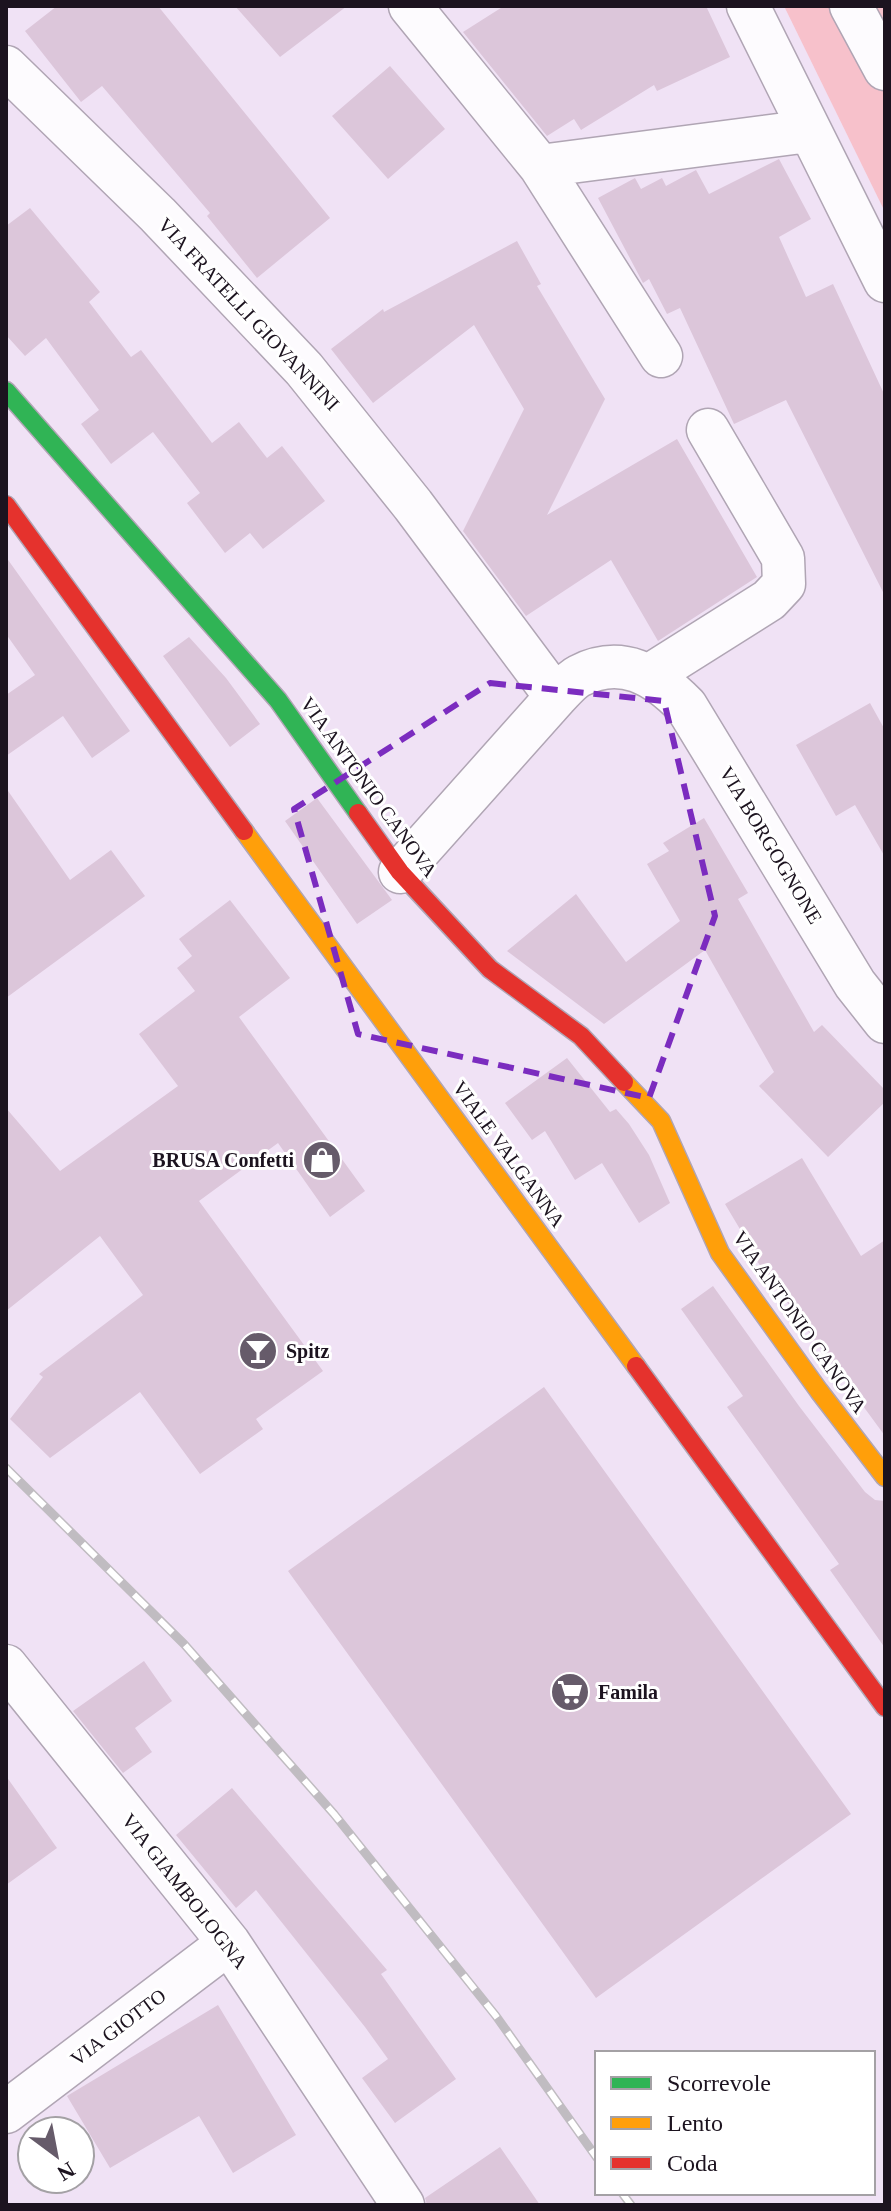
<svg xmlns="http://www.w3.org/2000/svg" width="891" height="2211" font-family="Georgia,serif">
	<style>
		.green { fill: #f7c1cb }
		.building { fill: #dcc6da }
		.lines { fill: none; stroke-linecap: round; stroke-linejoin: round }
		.street-casing { stroke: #b0a5b4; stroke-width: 45 }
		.fast-casing { stroke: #b0a5b4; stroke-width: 21 }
		.slow-casing { stroke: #b0a5b4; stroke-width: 21 }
		.jam-casing { stroke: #b0a5b4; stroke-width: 21 }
		.street { stroke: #fdfbfe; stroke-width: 42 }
		.fast { stroke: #30b455; stroke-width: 18 }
		.slow { stroke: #ff9f0a; stroke-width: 18 }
		.jam { stroke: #e5322d; stroke-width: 18 }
		.rail-casing { stroke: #c0bcc1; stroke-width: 9 }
		.rail { stroke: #fff; stroke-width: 6; stroke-dasharray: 18; stroke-linecap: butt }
		.marked { fill: none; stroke: #7b2cbf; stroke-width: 6; stroke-dasharray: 16 10; stroke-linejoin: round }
		.labels { text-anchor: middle; stroke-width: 6; stroke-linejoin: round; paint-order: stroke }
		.street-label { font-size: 20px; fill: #1c131f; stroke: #fff }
		.poi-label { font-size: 20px; font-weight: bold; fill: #1c131f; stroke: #fff; text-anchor: start }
	</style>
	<rect width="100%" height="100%" fill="#f0e2f5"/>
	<!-- green -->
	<path class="green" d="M784 6H885V212Z"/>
	<!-- building -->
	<path class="building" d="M57 6H158L330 218 257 278 207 216 210 213 102 86 81 102 25 31Z
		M235 6H347L280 57Z
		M504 6H706L730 57 657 91 654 85 581 130 574 119 547 136 463 32Z
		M390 66 445 129 388 179 332 116Z
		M779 159 811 219 779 237 806 297 833 284 885 396V596L786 400 734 424 680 308 667 314 649 279 643 283 598 198 635 178 641 189 662 178 666 186 696 170 709 194Z
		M30 208 100 292 89 302 131 357 141 350 212 443 239 422 267 458 282 446 325 501 263 549 250 533 225 553 187 503 200 493 153 432 111 464 81 424 99 410 46 338 25 356 6 335V226Z
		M517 241 541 284 537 286 605 399 547 515 677 439 757 577 658 641 611 560 526 616 463 531 524 409 474 325 373 403 331 349 383 309 384 312Z
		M6 557 130 731 92 758 63 716 6 756V695L35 675 6 634Z
		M189 637 226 678 260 724 230 747 163 656Z
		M870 703 885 730V857L855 805 836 816 796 745Z
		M6 788 70 880 111 850 145 896 6 998Z
		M317 798 392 900 357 924 285 821Z
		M704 818 748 893 738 899 814 1032 822 1025 885 1090V1102L828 1157 759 1086 774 1072 705 950 604 1024 507 951 576 894 626 962 680 921 647 864 669 851 663 843Z
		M230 900 290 978 239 1017 365 1191 330 1217 278 1143 199 1201 323 1371 256 1419 263 1429 200 1474 140 1392 50 1458 10 1419 43 1377 39 1374 143 1295 100 1236 6 1311V1108L60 1171 178 1086 139 1034 195 991 177 968 192 956 179 939Z
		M567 1058 610 1112 616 1109 629 1124 649 1155 670 1203 639 1223 602 1163 575 1180 545 1131 532 1140 505 1103Z
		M802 1158 861 1256 885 1240V1436L754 1257 756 1256 725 1204Z
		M713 1286 799 1406 865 1492 875 1500 885 1501V1648L830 1570 839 1564 727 1407 743 1396 681 1309Z
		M544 1387 851 1814 596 1998 288 1571Z
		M144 1661 172 1701 135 1728 152 1752 123 1773 73 1711Z
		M6 1776 57 1848 6 1885Z
		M232 1788 387 1970 381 1974 456 2079 395 2123 362 2078 388 2059 365 2027 256 1890 236 1908 176 1835Z
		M218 2005 296 2135 233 2173 199 2116 110 2168 67 2096Z
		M500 2147 540 2205H427L425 2198Z"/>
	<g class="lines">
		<!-- street casing -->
		<g class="street-casing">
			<path id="street" d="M410 6 540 166 661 356
				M748 6 885 281
				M851 6 885 69
				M6 67 158 215 304 369 413 505 556 697
				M540 166 809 131
				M650 675 769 600 784 584 783 558 708 430
				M400 872 556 697C563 690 571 680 579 676 622 654 656 675 686 706L855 984 885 1022
				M6 1666 229 1943 403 2205
				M6 2112 229 1943"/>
		</g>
		<!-- fast casing -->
		<g class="fast-casing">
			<path id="fast" d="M6 391 278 700 358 813"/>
		</g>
		<!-- slow casing -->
		<g class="slow-casing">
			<path id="slow" d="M244 831 636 1366
				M624 1082 661 1121 720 1253 819 1391 885 1477"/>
		</g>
		<!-- jam casing -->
		<g class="jam-casing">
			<path id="jam" d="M6 505 244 831
				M358 813 400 872 490 969 581 1036 624 1082
				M636 1366 885 1707"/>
		</g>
		<!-- street -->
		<use href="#street" class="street"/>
		<!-- fast -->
		<use href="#fast" class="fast"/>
		<!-- slow -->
		<use href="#slow" class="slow"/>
		<!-- jam -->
		<use href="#jam" class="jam"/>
		<!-- rail casing -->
		<g class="rail-casing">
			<path id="rail" d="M6 1468 184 1644 334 1814 496 2016 597 2158
				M622 2193 631 2205"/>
		</g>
		<!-- rail -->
		<use href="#rail" class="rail"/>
	</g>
	<!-- marked area -->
	<path class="marked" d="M490 683 664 701 715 916 649 1098 358 1034 294 809Z"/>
	<!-- icons -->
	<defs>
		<g id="shop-disc" transform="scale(2)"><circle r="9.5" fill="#665b6a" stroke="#fff"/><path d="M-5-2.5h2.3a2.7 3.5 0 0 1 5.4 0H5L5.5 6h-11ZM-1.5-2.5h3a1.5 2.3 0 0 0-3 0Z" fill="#fff"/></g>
		<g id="bar-disc" transform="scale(2)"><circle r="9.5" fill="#665b6a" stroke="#fff"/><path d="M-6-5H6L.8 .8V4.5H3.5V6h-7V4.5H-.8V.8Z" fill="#fff"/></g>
		<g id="supermarket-disc" transform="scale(2)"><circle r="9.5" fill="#665b6a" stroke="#fff"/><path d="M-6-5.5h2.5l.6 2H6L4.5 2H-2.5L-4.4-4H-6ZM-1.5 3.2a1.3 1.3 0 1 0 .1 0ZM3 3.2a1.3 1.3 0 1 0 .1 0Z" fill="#fff"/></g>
	</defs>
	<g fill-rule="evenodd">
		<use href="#shop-disc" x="322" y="1160"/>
		<use href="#bar-disc" x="258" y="1351"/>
		<use href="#supermarket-disc" x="570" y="1692"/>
	</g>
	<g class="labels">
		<!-- street labels -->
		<g class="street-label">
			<text transform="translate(249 314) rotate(47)" y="7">VIA FRATELLI GIOVANNINI</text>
			<text transform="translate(369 787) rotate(54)" y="7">VIA ANTONIO CANOVA</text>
			<text transform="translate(771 845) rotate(59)" y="7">VIA BORGOGNONE</text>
			<text transform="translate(509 1154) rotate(54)" y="7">VIALE VALGANNA</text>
			<text transform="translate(800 1322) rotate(55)" y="7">VIA ANTONIO CANOVA</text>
			<text transform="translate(185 1891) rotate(52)" y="7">VIA GIAMBOLOGNA</text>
			<text transform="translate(118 2027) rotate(-37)" y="7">VIA GIOTTO</text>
		</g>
		<!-- poi labels -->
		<g class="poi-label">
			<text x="294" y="1167" text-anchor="end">BRUSA Confetti</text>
			<text x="286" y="1358">Spitz</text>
			<text x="598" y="1699">Famila</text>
		</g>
	</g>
	<!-- border -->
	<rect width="891" height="2211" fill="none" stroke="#1c131f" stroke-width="16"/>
	<!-- legend -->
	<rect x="595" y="2051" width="280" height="144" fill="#ffffff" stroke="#a4a1a5" stroke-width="2"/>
	<rect x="611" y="2077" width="40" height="12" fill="#30b455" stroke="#a4a1a5" stroke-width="2"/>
	<text x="667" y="2091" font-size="24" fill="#1c131f">Scorrevole</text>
	<rect x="611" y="2117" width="40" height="12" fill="#ff9f0a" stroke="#a4a1a5" stroke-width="2"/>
	<text x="667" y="2131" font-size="24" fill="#1c131f">Lento</text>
	<rect x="611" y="2157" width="40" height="12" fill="#e5322d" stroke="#a4a1a5" stroke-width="2"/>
	<text x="667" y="2171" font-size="24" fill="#1c131f">Coda</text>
	<!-- north arrow -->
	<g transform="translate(56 2155) rotate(148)"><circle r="38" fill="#ffffff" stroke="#a4a1a5" stroke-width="2"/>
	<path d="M0-6L14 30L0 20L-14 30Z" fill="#665b6a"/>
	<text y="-12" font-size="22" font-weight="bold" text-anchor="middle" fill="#1c131f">N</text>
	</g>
</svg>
